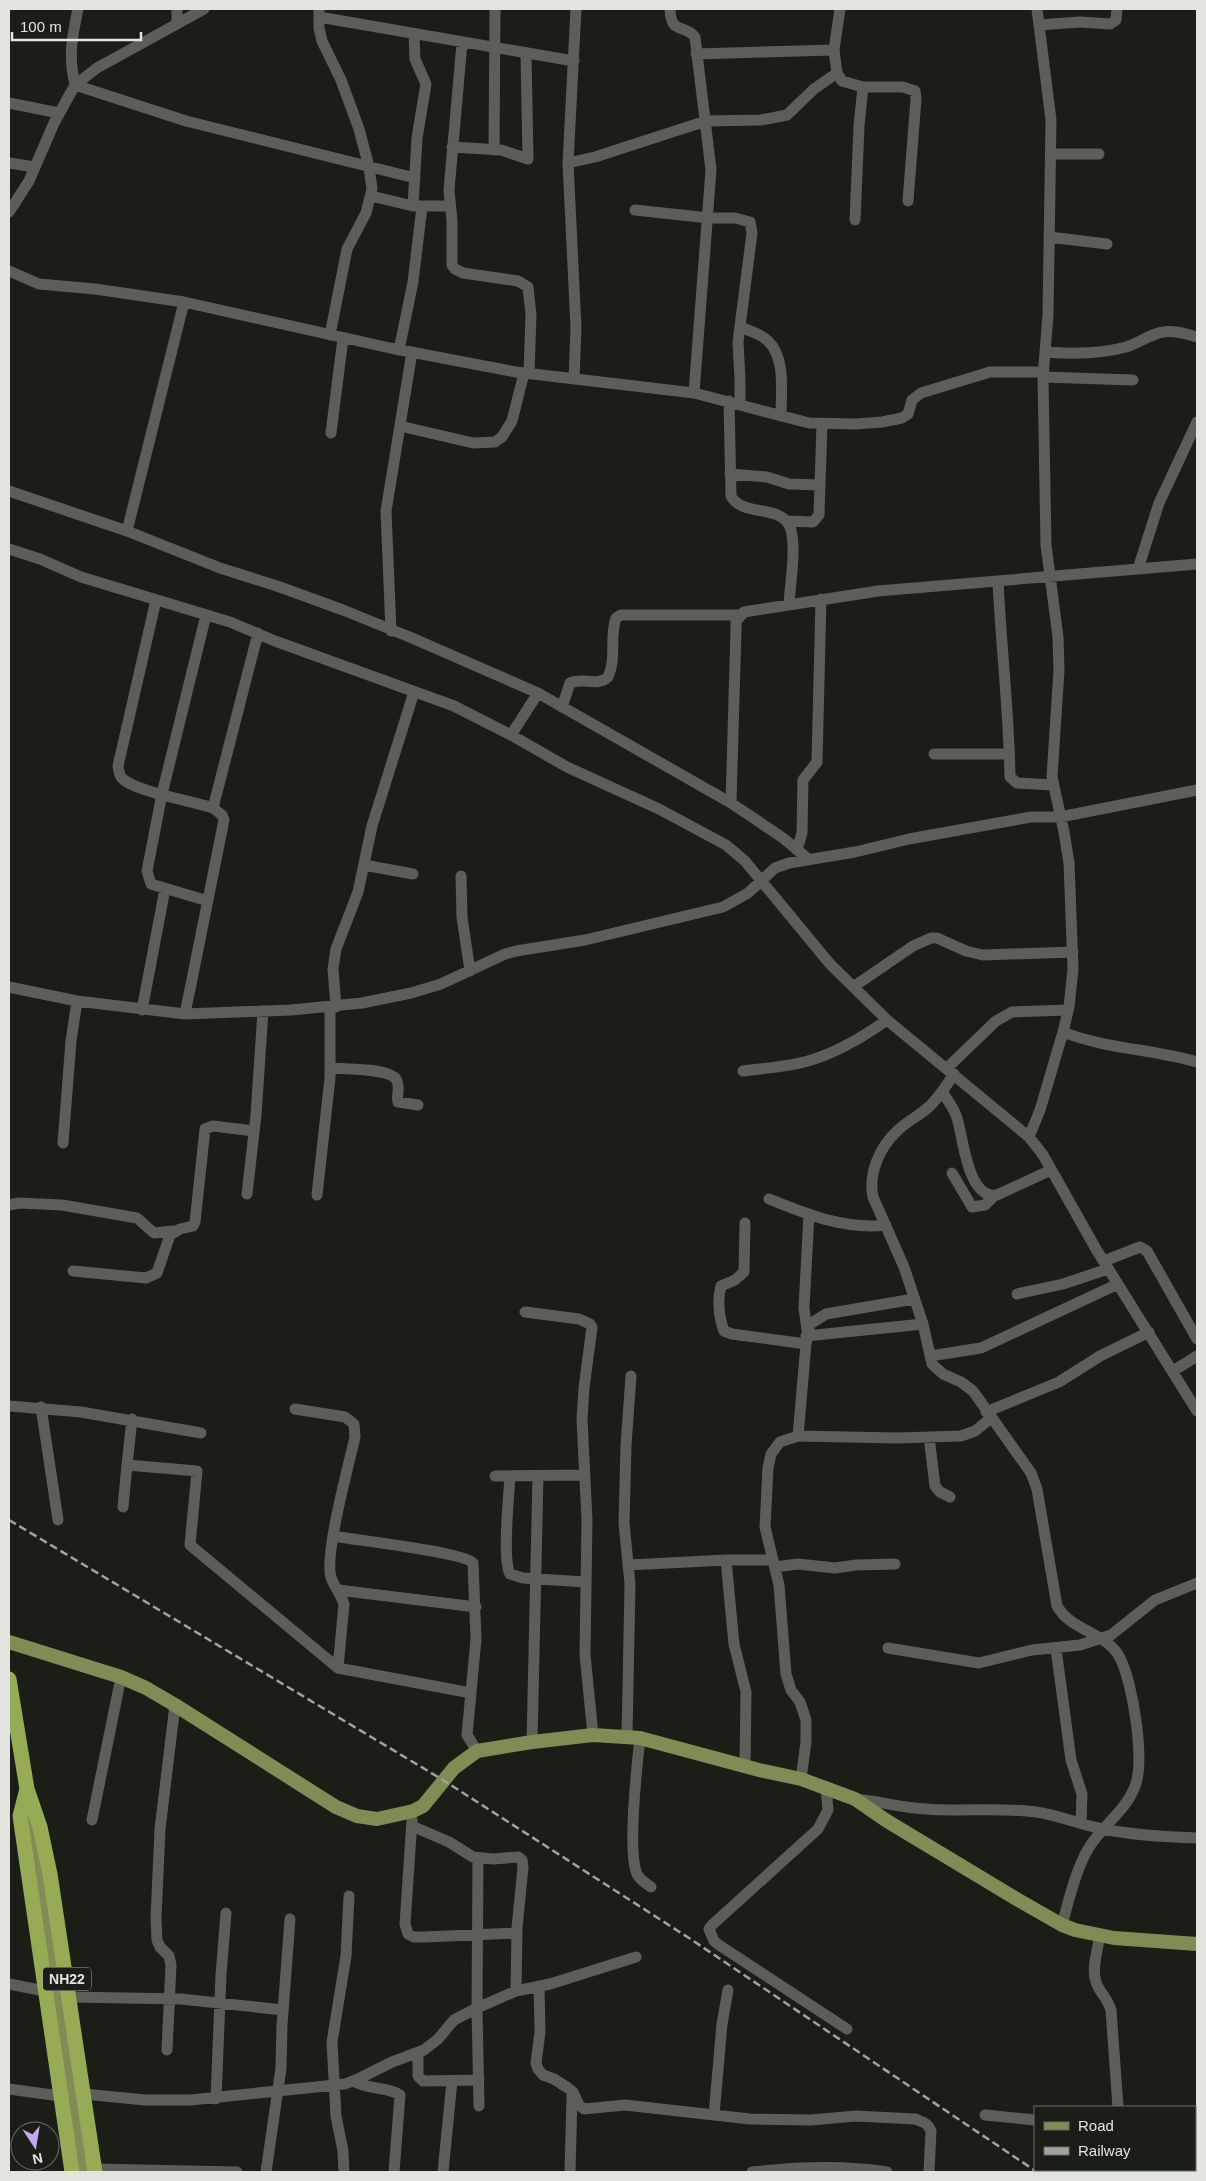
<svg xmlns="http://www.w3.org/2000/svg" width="1206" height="2181" font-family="Helvetica,sans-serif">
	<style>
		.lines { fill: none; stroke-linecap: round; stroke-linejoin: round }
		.minor { stroke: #5c5e58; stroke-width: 11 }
		.major { stroke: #7e8c56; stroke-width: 14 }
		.highway { stroke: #95ab55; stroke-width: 15 }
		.rail { stroke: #a2a39f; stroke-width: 2.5; stroke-dasharray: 8 4; stroke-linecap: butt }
		.labels { text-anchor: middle; stroke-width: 4.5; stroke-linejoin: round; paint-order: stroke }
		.shield { fill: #1b1d17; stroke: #a7a8a4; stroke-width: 1 }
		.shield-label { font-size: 14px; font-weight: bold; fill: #e3e4e0 }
	</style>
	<rect width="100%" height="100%" fill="#1b1d17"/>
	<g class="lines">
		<!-- minor -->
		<path class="minor" d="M78 9C72 38 68 55 75 85L186 121 415 178
			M177 9V23
			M319 9V28L322 41 341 80 359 129 369 167 372 189 366 213 347 249 330 335
			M670 9C671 35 683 23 695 37L711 170 694 393
			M319 17 574 61
			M1039 25 1080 22 1110 24 1116 20 1117 9
			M462 43 449 190 452 221V265L455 269 463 273 518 281 528 287 531 315 529 373
			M834 50 840 9
			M696 54 834 50 837 73 842 81 863 87H903L915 91 916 99 908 201
			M9 103 59 113
			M452 147 501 150 528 159 526 53
			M494 150 495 9
			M1052 154H1099
			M9 163 35 167
			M568 163 595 157 706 121 761 120 787 115 814 89 837 73
			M371 196 413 206H450
			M413 206 417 138 426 84 415 59 414 35
			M635 210 709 218H735L750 222 752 233 738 342 740 380V405
			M9 212 29 181 54 123 75 85 97 68 204 9
			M855 220 859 126 863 87
			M1049 237 1107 244
			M9 271 39 284 95 289 184 302 390 348 516 372 694 393 809 423 856 424 882 422 902 418 908 414 912 400 921 393 990 372H1043
			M740 327C749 331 760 333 768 341 786 358 781 393 781 416
			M399 350 413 282 422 207
			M1045 352C1071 354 1101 354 1126 347 1139 343 1150 334 1163 332 1174 330 1186 334 1197 337
			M1043 377 1133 380
			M574 379 576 328 568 163 576 9
			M729 401 731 496C742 517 781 504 790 527 797 546 790 584 789 604
			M400 426 473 443 495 442 502 437 512 421 524 373
			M331 433 343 338
			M730 474 767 477 789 484 820 485
			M9 491 127 531 220 568 277 586 343 610 412 638 538 693
			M787 521 813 522 819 515 822 424
			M127 531 184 302
			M9 549 40 559 81 577 230 622 275 641 454 706 511 735 567 767 659 809 726 845 745 861 830 964 887 1020 1029 1137 1043 1155 1096 1249 1197 1411
			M1138 569 1159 503 1197 422
			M998 581C1001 646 1009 711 1010 777L1017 783 1053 785
			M156 600 118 766C119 771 119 777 124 780 140 792 191 801 213 808L222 815 224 820 185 1014
			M206 615 162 794 147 871 151 884 208 901
			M391 631 386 511 412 352
			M562 707 570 683C584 677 597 687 608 677 617 658 609 637 616 618L621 615H739
			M511 735 538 693 731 803 783 838 807 858
			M934 754H1009
			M731 803 736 629V621L744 612 878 591 1197 564
			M213 808 258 633
			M797 850 802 833 803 780 817 762 821 599
			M364 865 413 874
			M461 876 462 917 470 971
			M9 987 77 1001 185 1014 291 1010 362 1003 411 993 441 984 505 954 516 951 585 940 723 907 748 893 775 868 789 863 855 852 909 839 1031 817H1060L1197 790
			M853 987 913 946 931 938H937L966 951 983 955 1073 952
			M336 1007 333 969 336 949 358 892 372 826 414 692
			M142 1010 165 889
			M1063 1032C1106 1049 1153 1049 1197 1062
			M330 1068C345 1069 387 1068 396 1079 401 1086 396 1096 398 1102L418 1105
			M947 1068 996 1021 1012 1012 1068 1010
			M743 1071C765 1068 787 1067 808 1061 836 1053 863 1037 887 1020
			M954 1074C947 1085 939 1096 931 1105 921 1115 907 1121 897 1131 880 1147 868 1173 873 1197L904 1267 923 1324 932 1364 943 1374 961 1382 973 1391 1031 1473 1037 1489 1057 1606C1071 1631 1108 1633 1120 1658 1133 1683 1146 1764 1134 1789 1124 1812 1101 1827 1088 1849 1075 1872 1069 1900 1062 1925
			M942 1091C947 1100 954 1108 957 1118 963 1135 967 1200 997 1195L1051 1170
			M1029 1137 1040 1110 1063 1032 1069 1007 1073 969 1069 863 1064 832 1052 777 1059 670 1058 637 1046 545 1043 377 1048 315 1051 120 1037 9
			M63 1143 71 1041 77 1001
			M952 1173 972 1207 985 1205 994 1196
			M247 1194 256 1115 263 1011
			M317 1195 330 1078V1008
			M769 1199C807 1214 844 1230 886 1225
			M9 1205 19 1203 62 1205 137 1218 154 1233 173 1231
			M745 1223 744 1272 735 1280 721 1286C717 1299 719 1318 724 1331L732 1334 806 1344
			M1104 1261 1140 1247 1147 1251 1197 1339
			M73 1271 146 1278 157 1273 170 1235 180 1229 193 1226 195 1222 205 1129 213 1126 254 1131
			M1017 1294 1063 1284 1108 1269
			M525 1312 579 1319 590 1324 592 1327 584 1388 582 1419 587 1520 585 1655 593 1735
			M807 1330 804 1308 809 1214
			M806 1336 923 1324
			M930 1356 981 1348 1118 1284
			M1173 1371 1197 1356
			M9 1406 81 1412 201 1433
			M41 1407 58 1520
			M295 1409 345 1417 354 1424 355 1437C349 1464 324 1555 331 1577 334 1587 341 1594 344 1604L338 1668
			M986 1412 1059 1382 1100 1356 1149 1332
			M798 1436 806 1344 810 1324 826 1314 914 1299
			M929 1437 935 1486 940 1492 950 1497
			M127 1465 132 1419
			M495 1476 585 1475
			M510 1476C509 1496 502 1559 510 1574L523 1578 585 1582
			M123 1507 127 1465 197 1471 190 1545 338 1668 471 1693
			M333 1536C355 1540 463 1552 473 1563L476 1639 467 1735 477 1751
			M726 1560 734 1644 746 1692 745 1766
			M629 1565 726 1560H773
			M775 1567 798 1564 835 1568 856 1565 895 1564
			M338 1590 476 1607
			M888 1648 979 1663 1032 1650 1080 1645 1111 1635 1155 1600 1197 1583
			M1056 1649 1071 1760 1082 1794 1081 1822
			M627 1736 630 1584 624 1523 626 1445 631 1376
			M640 1738C637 1765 627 1851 637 1874 640 1880 645 1883 651 1887
			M532 1742 538 1476
			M801 1779 806 1742V1720L800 1702 791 1690 786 1674 779 1585 765 1527 768 1468 771 1454 780 1442 798 1436 897 1438 961 1436 975 1431 991 1418
			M826 1787 828 1810 818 1829 712 1925 709 1929 714 1941 719 1945 847 2029
			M855 1799C879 1801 902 1808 926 1809 963 1812 1000 1807 1036 1812 1059 1815 1080 1825 1103 1829 1133 1835 1166 1837 1197 1838
			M92 1820 121 1677
			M412 1820 405 1924 408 1934 414 1937H425L517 1933
			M412 1826 449 1842 473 1857 493 1859 518 1857 522 1860 523 1867 517 1928 516 1991
			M478 1858 477 2008 479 2106
			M1100 1935C1098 1948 1091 1970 1096 1982 1099 1992 1107 1997 1111 2010L1118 2107
			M9 1984 45 1991
			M539 1986 540 2032 536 2063 538 2069 543 2075 554 2079 568 2088 573 2092 579 2105 584 2109 625 2105 750 2119 811 2120 856 2116 915 2119C923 2122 928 2123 931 2131L929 2172
			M70 1997 181 1999 283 2010
			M167 2050 171 1965 169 1956 160 1947 157 1940 156 1918 160 1829 175 1705
			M418 2052V2076L423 2081 479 2080
			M353 2081C368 2090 387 2086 400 2095L394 2172
			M9 2089 60 2096
			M84 2094 145 2100H190L345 2084 360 2078 392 2062 424 2050 438 2039 454 2020 477 2008 516 1991 550 1984 636 1957
			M216 2099 221 1975 226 1913
			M714 2115 722 2024 728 1990
			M985 2115 1035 2120
			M1195 2130H1197
			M95 2169 237 2172
			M266 2172 281 2068 282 2025 290 1919
			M344 2172 343 2151 336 2116 332 2042 346 1956 349 1896
			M443 2172 452 2081
			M570 2172 572 2096
			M752 2172C796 2167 843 2165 887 2172"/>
		<!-- major -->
		<path class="major" d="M9 1642 121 1677 146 1688 175 1705 336 1807 357 1816 377 1819 413 1811 423 1806 454 1768 477 1751 532 1742 593 1735 640 1738 759 1770 801 1779 855 1799 887 1821 1020 1901 1062 1925 1075 1930 1114 1938 1197 1944
			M30 1812 84 2172"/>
		<!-- highway -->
		<path class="highway" d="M9 1679 27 1789 40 1827 50 1874 95 2172
			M27 1789 20 1816 72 2172"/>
		<!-- rail -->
		<path class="rail" d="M9 1520 443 1780 689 1938 1037 2172"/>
	</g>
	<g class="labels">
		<!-- shield labels -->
		<rect class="shield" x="43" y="1967.5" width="48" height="23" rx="4"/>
		<g class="shield-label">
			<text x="67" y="1984">NH22</text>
		</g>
	</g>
	<!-- border -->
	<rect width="1206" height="2181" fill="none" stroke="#e3e4e0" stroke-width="20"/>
	<!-- legend -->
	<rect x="1034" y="2106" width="162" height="65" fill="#1b1d17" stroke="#6b6d67"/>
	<rect x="1044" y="2122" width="25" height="8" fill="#7e8c56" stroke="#6b6d67"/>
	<text x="1078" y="2131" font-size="15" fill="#e3e4e0">Road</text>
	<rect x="1044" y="2147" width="25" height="8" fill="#a2a39f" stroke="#6b6d67"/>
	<text x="1078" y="2156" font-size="15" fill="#e3e4e0">Railway</text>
	<!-- north arrow -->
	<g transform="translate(35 2146) rotate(168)"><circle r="24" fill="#1b1d17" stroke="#6b6d67"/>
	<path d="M0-4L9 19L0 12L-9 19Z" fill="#c3a7f2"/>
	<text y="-8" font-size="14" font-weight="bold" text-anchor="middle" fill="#e3e4e0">N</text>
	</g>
	<!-- scale -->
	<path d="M12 32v8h129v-8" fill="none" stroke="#e3e4e0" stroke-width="2.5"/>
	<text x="20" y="32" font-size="15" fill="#e3e4e0" stroke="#1b1d17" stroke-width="4" paint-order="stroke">100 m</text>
</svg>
